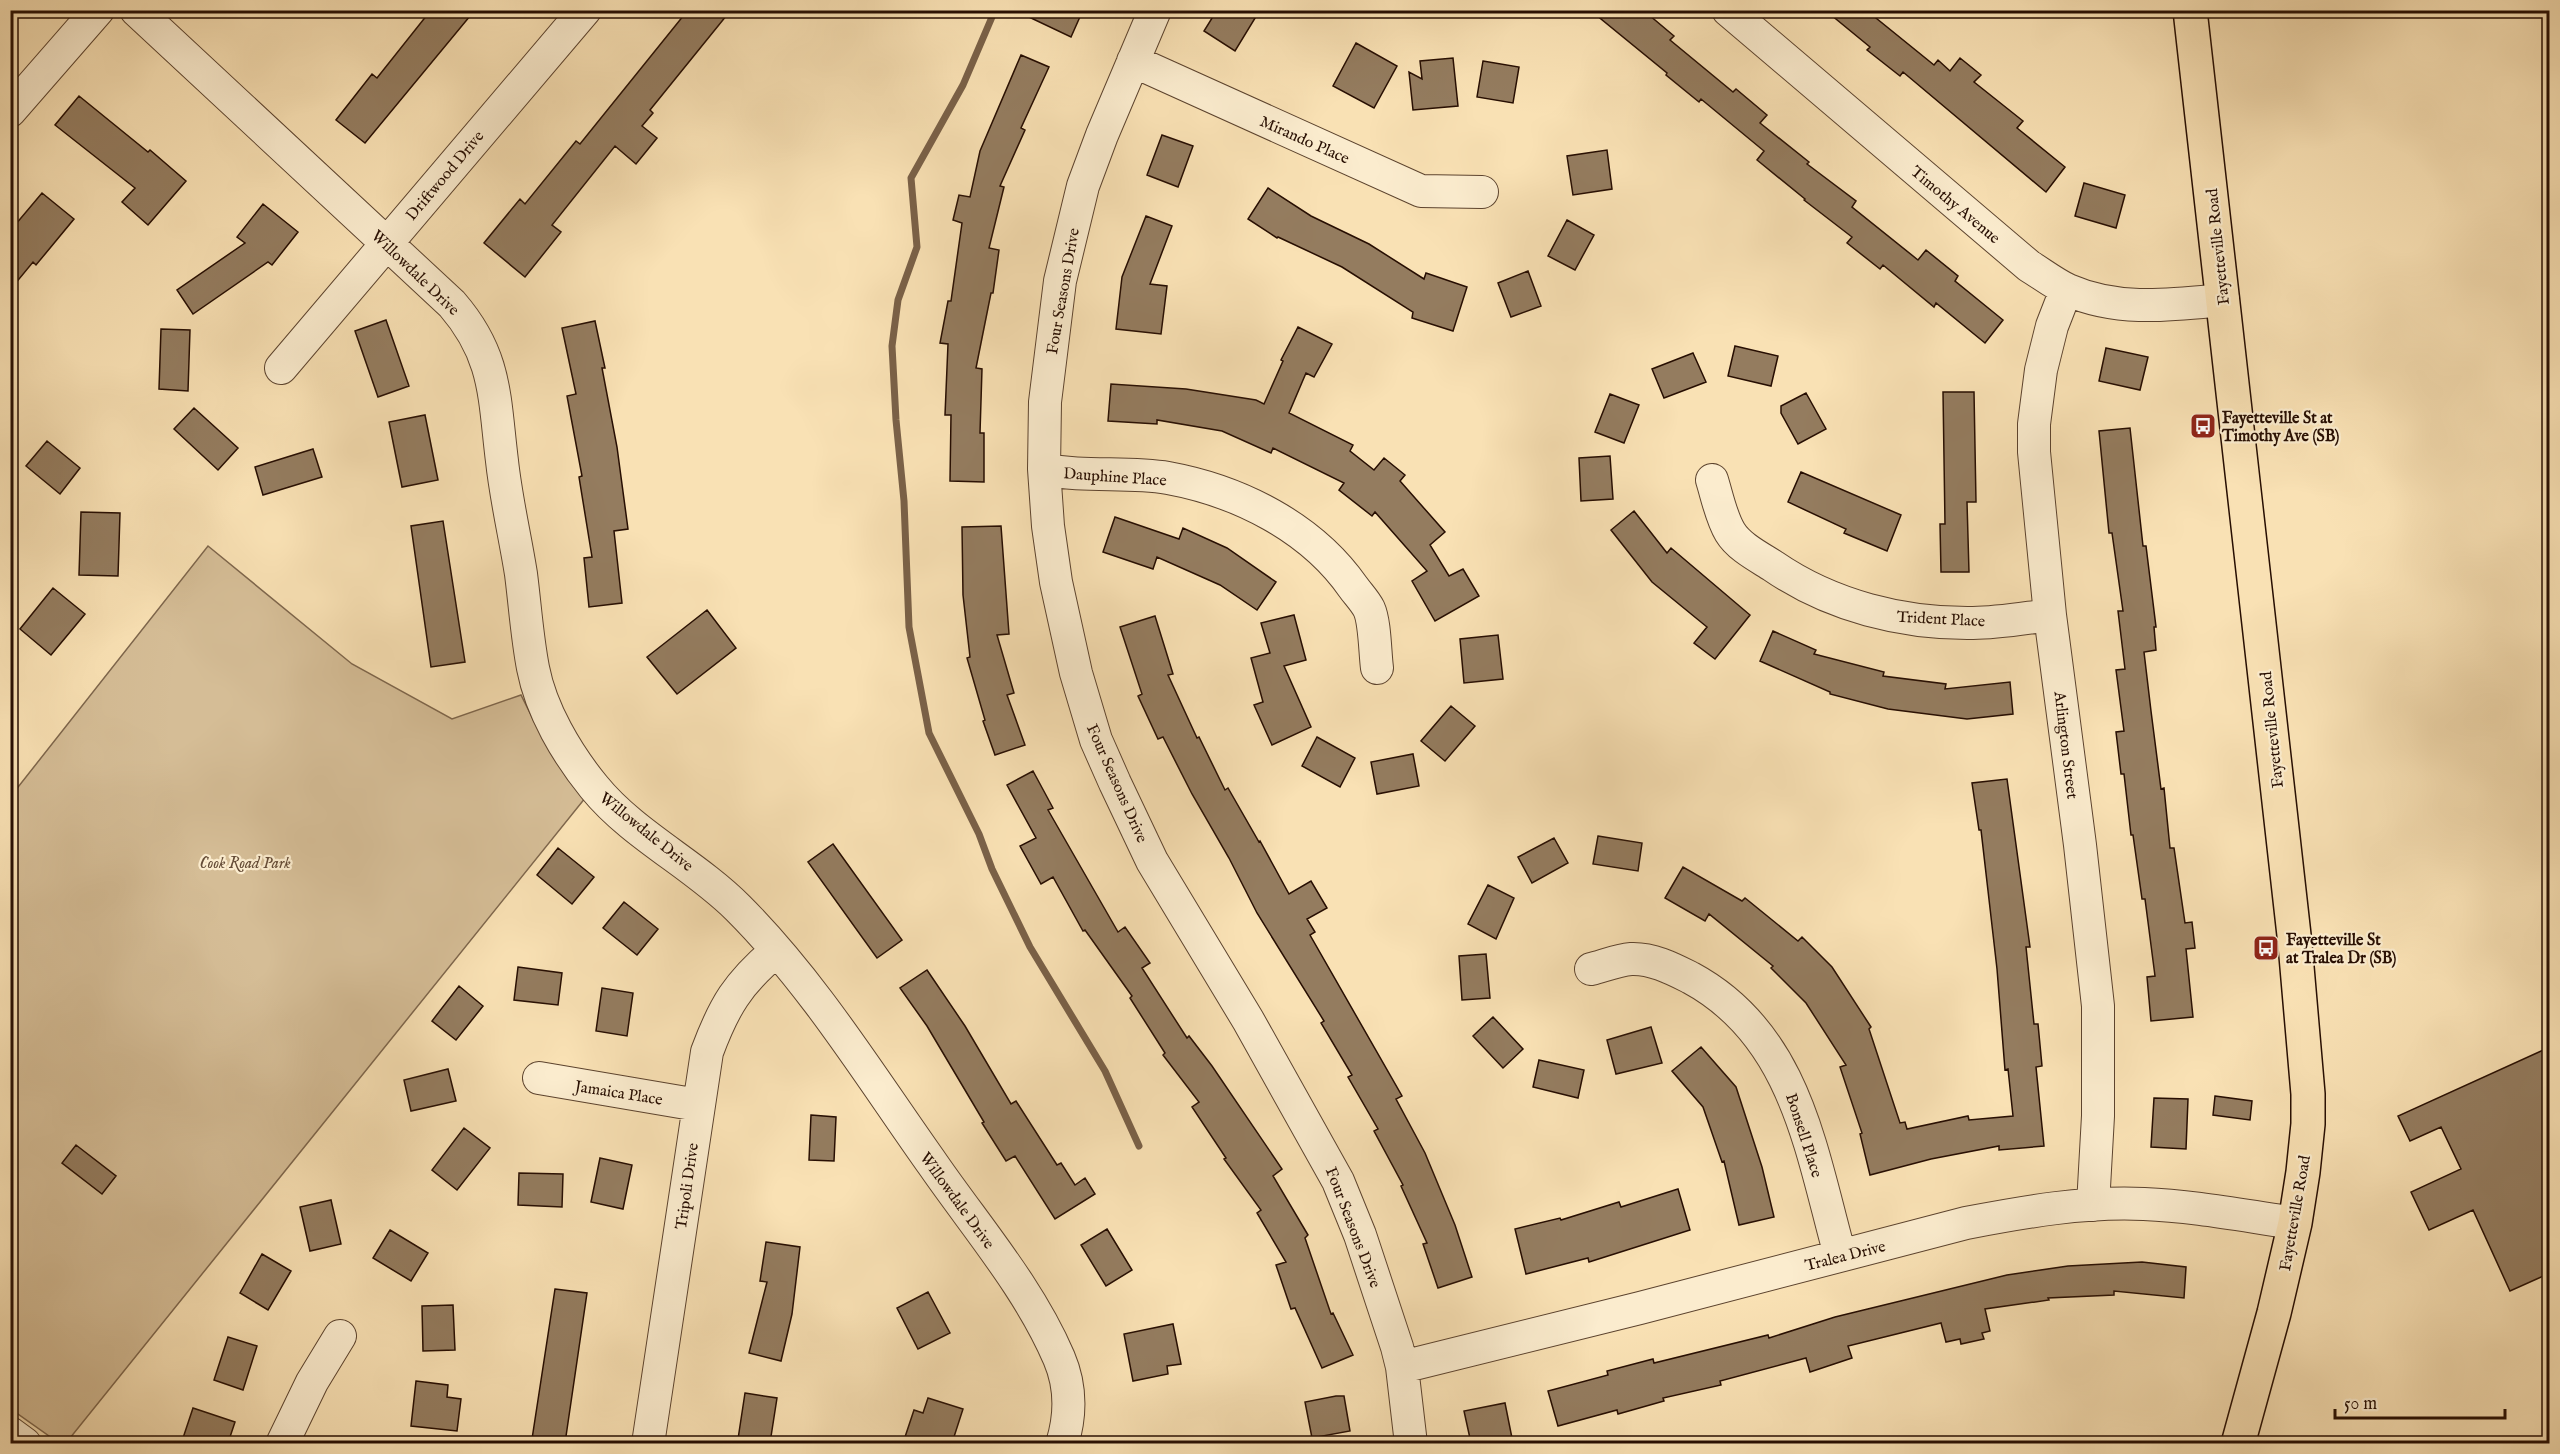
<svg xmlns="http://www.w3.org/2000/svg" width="2560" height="1454" font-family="'IM FELL English',serif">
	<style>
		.green { fill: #d5bd96; stroke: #7e664c; stroke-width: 1.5 }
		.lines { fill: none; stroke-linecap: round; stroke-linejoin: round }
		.stream { stroke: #7a6148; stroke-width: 7 }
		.building { fill: #947c5f; stroke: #270e02; stroke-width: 1.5 }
		.minor-casing { stroke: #5c432e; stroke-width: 34 }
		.major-casing { stroke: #270e02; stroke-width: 36 }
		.minor { stroke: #fbecce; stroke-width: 32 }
		.major { stroke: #f9e1b4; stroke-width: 33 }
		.labels { text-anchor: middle; stroke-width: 4.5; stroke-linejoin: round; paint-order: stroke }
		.street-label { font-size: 16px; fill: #270e02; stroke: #fbecce }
		.poi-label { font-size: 16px; font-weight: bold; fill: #270e02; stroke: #fbecce; text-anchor: start }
		.park-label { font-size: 16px; font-style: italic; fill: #644b36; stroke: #fbecce }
	</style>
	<rect width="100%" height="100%" fill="#f9e1b4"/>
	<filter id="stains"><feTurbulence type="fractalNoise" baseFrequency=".00333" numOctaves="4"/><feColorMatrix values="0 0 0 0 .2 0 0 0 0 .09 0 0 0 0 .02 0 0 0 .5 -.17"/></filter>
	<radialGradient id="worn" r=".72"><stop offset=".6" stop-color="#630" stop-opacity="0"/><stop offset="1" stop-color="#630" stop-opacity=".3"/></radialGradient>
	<!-- green -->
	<path class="green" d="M208 546 352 664 452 719 521 695 535 723 586 797 66 1443H59L11 1409V796Z"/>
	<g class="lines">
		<!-- stream -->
		<path class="stream" d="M995 10 963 85 911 178 917 247 898 300 892 346 896 420 904 501 909 627 929 733 979 834 992 869 1030 947 1105 1071 1139 1146"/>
	</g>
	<!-- building -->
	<path class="building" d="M431 10H475L365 143 336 120 372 74 377 78Z
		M688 10H731L650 110 653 113 642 126 657 138 636 164 615 146 552 225 561 232 525 277 484 243 520 199 525 204 576 141 580 144Z
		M1014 10H1083L1071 37Z
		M1217 10H1260L1235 51 1204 31Z
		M1590 10H1643L1674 36 1670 40 1733 92 1736 89 1767 115 1760 123 1809 162 1807 164 1856 201 1852 207 1918 260 1926 250 1958 276 1955 281 2003 320 1985 343 1936 303 1934 307 1883 265 1880 269 1847 243 1852 237 1804 200 1805 199 1757 160 1764 151 1701 99 1699 102 1666 75 1667 73Z
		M1825 10H1866L1934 65 1938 60 1950 71 1960 58 1981 75 1974 82 2023 121 2017 128 2065 167 2046 192 1903 72 1900 76 1867 50 1870 47Z
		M1356 43 1397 66 1374 108 1333 86Z
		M1021 55 1049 67 1021 128 1025 130 1000 186 1004 187 989 248 999 250 993 293H991L976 368 982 369 980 433H984V482L950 481 951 415H945L948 344 940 343 948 301H951L962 223 953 220 959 195 970 197 980 151Z
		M1453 58 1458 106 1413 110 1409 72 1422 79 1420 61Z
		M1483 61 1519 67 1513 103 1477 97Z
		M79 96 148 152 150 150 186 181 148 225 122 202 135 188 55 125Z
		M1162 135 1193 146 1178 187 1147 175Z
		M1607 150 1612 189 1573 195 1567 156Z
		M2084 183 2125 195 2116 228 2075 216Z
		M1268 188 1311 216 1369 244 1424 279 1426 273 1467 287 1453 331 1412 318 1413 312 1342 267 1278 237 1277 238 1248 219Z
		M42 193 74 219 36 265 33 262 10 290V231Z
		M263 204 298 232 272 265 268 262 193 314 177 290 245 243 237 237Z
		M1146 216 1172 226 1150 284 1167 286 1161 334 1116 329 1122 277Z
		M1567 220 1594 235 1575 270 1548 256Z
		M1528 271 1541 306 1511 317 1498 283Z
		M386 320 409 386 378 397 355 331Z
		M595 321 605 368H602L617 447 628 529 614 531 622 603 589 607 584 558 592 557 579 477 582 476 567 396 576 394 562 328Z
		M1298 327 1332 344 1314 377 1306 373 1289 413 1353 445 1350 451 1374 470 1384 458 1405 475 1400 481 1445 532 1430 545 1449 576 1463 569 1479 596 1435 621 1412 581 1427 571 1375 512 1372 516 1339 490 1344 483 1273 448 1271 453 1222 431 1157 420V424L1108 421 1111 384 1186 389 1256 400 1264 404 1283 361 1281 360Z
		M161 329 190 330 188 391 159 389Z
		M1735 346 1778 356 1771 386 1728 376Z
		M2106 348 2148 357 2140 390 2099 381Z
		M1693 353 1706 382 1664 398 1652 369Z
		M1943 392H1974L1976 502H1967L1969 572H1941L1940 524H1945Z
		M1806 393 1826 429 1798 444 1781 413V406Z
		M1610 394 1639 405 1624 443 1595 432Z
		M194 408 238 448 218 470 174 429Z
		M425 415 438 480 402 487 389 422Z
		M2130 428 2143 546H2146L2156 627H2154L2156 650 2144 652 2151 711 2161 789 2164 788 2170 848H2174L2185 923 2192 922 2195 948 2186 949 2193 1017 2151 1021 2147 977 2155 976 2145 899H2142L2133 835H2131L2124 774H2121L2116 732 2124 731 2116 670 2125 669 2118 611H2123L2112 533H2109L2099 431Z
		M47 441 80 468 60 494 26 466Z
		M313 449 322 477 263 495 255 467Z
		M1610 456 1613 499 1581 501 1579 458Z
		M1801 472 1901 515 1887 551 1844 533 1846 529 1788 502Z
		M1634 511 1667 553 1671 548 1750 615 1715 659 1694 643 1707 627 1652 582 1611 530Z
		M81 512 120 513 118 576 79 575Z
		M1115 517 1179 539 1183 528 1227 548 1276 582 1257 610 1220 585 1157 557 1153 569 1103 552Z
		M443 521 465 662 431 667 411 526Z
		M1001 526 1009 634 997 635 1014 693 1007 695 1025 745 995 755 983 721 985 720 967 658 970 657 963 595 962 527Z
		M53 588 85 614 51 655 20 629Z
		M707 610 736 648 677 694 647 657Z
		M1294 615 1306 660 1284 666 1311 727 1272 745 1254 705 1263 702 1251 658 1270 653 1261 623Z
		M1155 616 1173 674 1168 675 1197 738 1199 737 1225 790 1228 788 1259 842 1260 841 1289 894 1311 881 1327 908 1307 919 1315 932 1310 935 1402 1096 1396 1099 1425 1153 1455 1225 1472 1277 1438 1288 1423 1244 1427 1243 1401 1186 1403 1185 1374 1131 1378 1129 1348 1077 1352 1075 1321 1023 1324 1021 1257 913 1229 858 1192 794 1163 737 1158 739 1138 696 1142 694 1120 627Z
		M1773 631 1816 650 1814 654 1884 672 1883 676 1946 684 1945 689 2010 682 2013 714 1967 719 1888 709 1830 694V692L1760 661Z
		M1498 635 1503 679 1464 683 1460 639Z
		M1451 706 1475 726 1445 761 1421 741Z
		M1317 737 1355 758 1340 787 1302 766Z
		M1413 754 1419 786 1377 794 1371 762Z
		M1033 771 1053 808 1048 810 1118 932 1125 927 1150 963 1142 968 1187 1038 1189 1036 1212 1066 1282 1169 1273 1176 1308 1235 1305 1238 1331 1314 1333 1313 1353 1355 1322 1368 1295 1308 1291 1309 1276 1265 1286 1262 1257 1213 1261 1210 1224 1159 1226 1158 1192 1107 1199 1102 1163 1055 1165 1053 1130 998 1132 996 1085 930 1083 931 1053 877 1041 884 1020 846 1036 838 1007 785Z
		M2007 779 2030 947H2026L2034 1024H2038L2042 1066 2036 1067 2044 1146 1999 1150V1146L1931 1159 1870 1175 1860 1134 1862 1133 1840 1067 1846 1065 1806 1003 1771 968 1773 966 1709 914 1705 921 1665 898 1683 867 1742 901 1745 898 1798 941 1802 937 1832 967 1871 1027 1869 1029 1900 1123 1905 1122 1907 1129 1968 1116 1969 1120 2013 1116 2008 1069 2005 1070 1997 969 1981 830H1979L1972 783Z
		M1598 836 1642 843 1638 871 1593 864Z
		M1554 838 1568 863 1532 883 1518 857Z
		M833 844 902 940 877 958 808 862Z
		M558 848 594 877 572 904 537 875Z
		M1488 885 1514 898 1496 939 1468 924Z
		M624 902 658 929 637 955 603 928Z
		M1486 954 1490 998 1462 1000 1459 956Z
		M518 967 562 973 558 1005 514 1000Z
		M927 970 965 1026 1011 1104 1016 1101 1057 1165 1061 1163 1075 1185 1085 1178 1095 1194 1055 1219 1015 1156 1006 1161 982 1123 984 1122 927 1026 900 988Z
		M459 986 483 1006 456 1040 432 1021Z
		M602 988 633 993 627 1036 596 1031Z
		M1493 1017 1523 1049 1503 1068 1473 1036Z
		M1651 1027 1662 1063 1616 1074 1607 1040Z
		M1701 1047 1736 1087 1762 1167 1774 1217 1739 1225 1724 1161 1722 1162 1703 1107 1672 1071Z
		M2550 1047V1273L2510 1291 2473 1210 2429 1230 2411 1192 2461 1169 2441 1127 2410 1141 2398 1116Z
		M1539 1060 1584 1070 1578 1098 1533 1087Z
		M448 1069 456 1101 411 1111 404 1080Z
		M2215 1096 2252 1101 2250 1120 2213 1115Z
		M2154 1098 2188 1099 2186 1149 2151 1147Z
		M811 1115 836 1117 834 1161 809 1160Z
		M464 1128 490 1148 457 1190 432 1170Z
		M76 1145 116 1176 102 1194 62 1163Z
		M600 1158 632 1165 623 1209 591 1202Z
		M519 1173 563 1174 562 1207 518 1205Z
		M1678 1189 1690 1230 1589 1262 1588 1258 1526 1274 1515 1229 1560 1218 1561 1220 1619 1202 1621 1207Z
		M331 1200 341 1244 310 1251 300 1207Z
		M1107 1229 1132 1270 1106 1286 1081 1245Z
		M390 1230 428 1253 411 1281 373 1258Z
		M766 1242 800 1247 792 1314 781 1361 749 1353 767 1282 760 1281Z
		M262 1254 291 1271 268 1310 240 1293Z
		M2142 1262 2186 1267 2184 1298 2114 1291V1295L2048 1298 2049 1300 1985 1309 1990 1331 1982 1333 1984 1339 1961 1344 1960 1339 1946 1342 1941 1323 1848 1346 1852 1358 1810 1372 1806 1358 1720 1381 1721 1385 1663 1398 1664 1401 1618 1414 1617 1410 1558 1426 1548 1391 1608 1375 1607 1371 1653 1359 1654 1363 1768 1335 1769 1338 1835 1317 2007 1275 2068 1266Z
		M555 1289 587 1293 565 1443 532 1439Z
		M928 1292 950 1333 918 1349 897 1308Z
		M453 1305 455 1350 423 1351 422 1306Z
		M1173 1324 1181 1364 1167 1366 1168 1374 1133 1381 1124 1334Z
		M228 1337 257 1346 243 1390 214 1380Z
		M416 1381 448 1385 447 1397 461 1399 457 1431 411 1426Z
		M745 1393 777 1398 770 1443 738 1439Z
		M1336 1396H1344L1350 1431 1312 1438 1305 1402Z
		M928 1398 963 1409 952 1443H903L914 1410 923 1413Z
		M1505 1403 1513 1443H1471L1464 1411Z
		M193 1408 235 1422 228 1443H198L183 1438Z"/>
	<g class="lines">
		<!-- minor casing -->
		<g class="minor-casing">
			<path id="minor" d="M136 10 452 304C497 356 494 397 502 461 506 499 515 536 521 574 525 605 527 637 533 668 541 710 567 754 594 787 633 835 694 864 738 908 814 984 872 1079 934 1166 977 1228 1029 1288 1059 1358 1071 1386 1071 1415 1062 1444
				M1155 10 1102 135 1083 186 1060 281 1045 402 1044 469 1048 526 1056 582 1076 673 1096 740 1115 783 1152 861 1248 1020 1338 1181 1360 1235 1397 1347 1402 1367 1411 1444
				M1728 10 2029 266C2042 274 2055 284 2068 290 2118 312 2170 305 2223 300
				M1133 61 1421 191 1482 192
				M10 111 98 10
				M2066 290 2052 326 2041 370 2034 424V452L2050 615 2080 845 2098 1006V1116L2093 1205
				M281 368 585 10
				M1044 469C1084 478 1127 471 1168 478 1239 491 1311 527 1353 587 1358 594 1365 601 1369 609 1375 622 1375 653 1377 668
				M1712 480C1717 496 1721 517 1730 532 1739 547 1759 557 1773 566 1831 606 1903 624 1973 623 1998 623 2025 618 2050 615
				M1591 969C1603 966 1618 960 1631 959 1652 958 1673 969 1691 978 1796 1035 1811 1151 1840 1255
				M539 1078 698 1105
				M1402 1367 1640 1308 1966 1223C2024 1212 2085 1201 2144 1204 2195 1206 2245 1216 2295 1223
				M10 1433 25 1444
				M282 1444 312 1382 340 1336
				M648 1444 707 1052C724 1006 738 983 776 951"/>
		</g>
		<!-- major casing -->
		<g class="major-casing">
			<path id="major" d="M2190 10 2295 944 2308 1094V1124L2303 1172 2295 1223 2274 1313 2238 1444"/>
		</g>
		<!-- minor -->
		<use href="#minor" class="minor"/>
		<!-- major -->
		<use href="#major" class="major"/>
	</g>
	<!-- icons -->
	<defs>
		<g id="bus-square" transform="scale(1.35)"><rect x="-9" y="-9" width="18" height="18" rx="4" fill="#8f2418" stroke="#fbecce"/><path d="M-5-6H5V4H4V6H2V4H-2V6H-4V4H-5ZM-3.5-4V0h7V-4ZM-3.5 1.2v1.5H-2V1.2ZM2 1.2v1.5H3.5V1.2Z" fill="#fff"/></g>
	</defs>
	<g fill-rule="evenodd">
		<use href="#bus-square" x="2203" y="426"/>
		<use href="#bus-square" x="2266" y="948"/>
	</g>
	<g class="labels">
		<!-- street labels -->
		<g class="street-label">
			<text transform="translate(1305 139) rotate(24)" y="6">Mirando Place</text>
			<text transform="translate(444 175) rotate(-50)" y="6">Driftwood Drive</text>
			<text transform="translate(1956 204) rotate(40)" y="6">Timothy Avenue</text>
			<text transform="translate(2217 247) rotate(-96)" y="6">Fayetteville Road</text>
			<text transform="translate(416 272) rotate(44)" y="6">Willowdale Drive</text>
			<text transform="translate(1062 291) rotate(-80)" y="6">Four Seasons Drive</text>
			<text transform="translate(1115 476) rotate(4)" y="6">Dauphine Place</text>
			<text transform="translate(1941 618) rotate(3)" y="6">Trident Place</text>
			<text transform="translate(2271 730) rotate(-96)" y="6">Fayetteville Road</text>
			<text transform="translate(2067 745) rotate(83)" y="6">Arlington Street</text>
			<text transform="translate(1118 783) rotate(66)" y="6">Four Seasons Drive</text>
			<text transform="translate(647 831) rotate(39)" y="6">Willowdale Drive</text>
			<text transform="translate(619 1092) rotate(9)" y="6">Jamaica Place</text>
			<text transform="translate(1805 1135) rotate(72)" y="6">Bonsell Place</text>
			<text transform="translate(686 1186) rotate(-82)" y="6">Tripoli Drive</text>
			<text transform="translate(958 1200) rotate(54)" y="6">Willowdale Drive</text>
			<text transform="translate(2294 1213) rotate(-80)" y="6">Fayetteville Road</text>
			<text transform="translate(1354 1227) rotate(69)" y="6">Four Seasons Drive</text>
			<text transform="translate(1845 1255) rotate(-14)" y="6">Tralea Drive</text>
		</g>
		<!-- poi labels -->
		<g class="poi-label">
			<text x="2222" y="423">Fayetteville St at<tspan x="2222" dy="18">Timothy Ave (SB)</tspan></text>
			<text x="2286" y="945">Fayetteville St<tspan x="2286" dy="18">at Tralea Dr (SB)</tspan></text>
		</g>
		<!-- park labels -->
		<g class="park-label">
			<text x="245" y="868">Cook Road Park</text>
		</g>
	</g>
	<!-- margin -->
	<rect width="2560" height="1454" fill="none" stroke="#f9e1b4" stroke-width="36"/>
	<rect x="12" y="12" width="2536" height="1430" fill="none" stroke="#270e02" stroke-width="3"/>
	<rect x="18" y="18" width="2524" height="1418" fill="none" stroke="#270e02" stroke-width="1.5"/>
	<!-- scale -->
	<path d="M2335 1409v9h170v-9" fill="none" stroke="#270e02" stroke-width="3"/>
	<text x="2344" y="1409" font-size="18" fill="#270e02" stroke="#fbecce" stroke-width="4.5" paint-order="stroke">50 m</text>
	<rect width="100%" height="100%" filter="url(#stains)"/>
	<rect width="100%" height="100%" fill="url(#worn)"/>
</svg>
